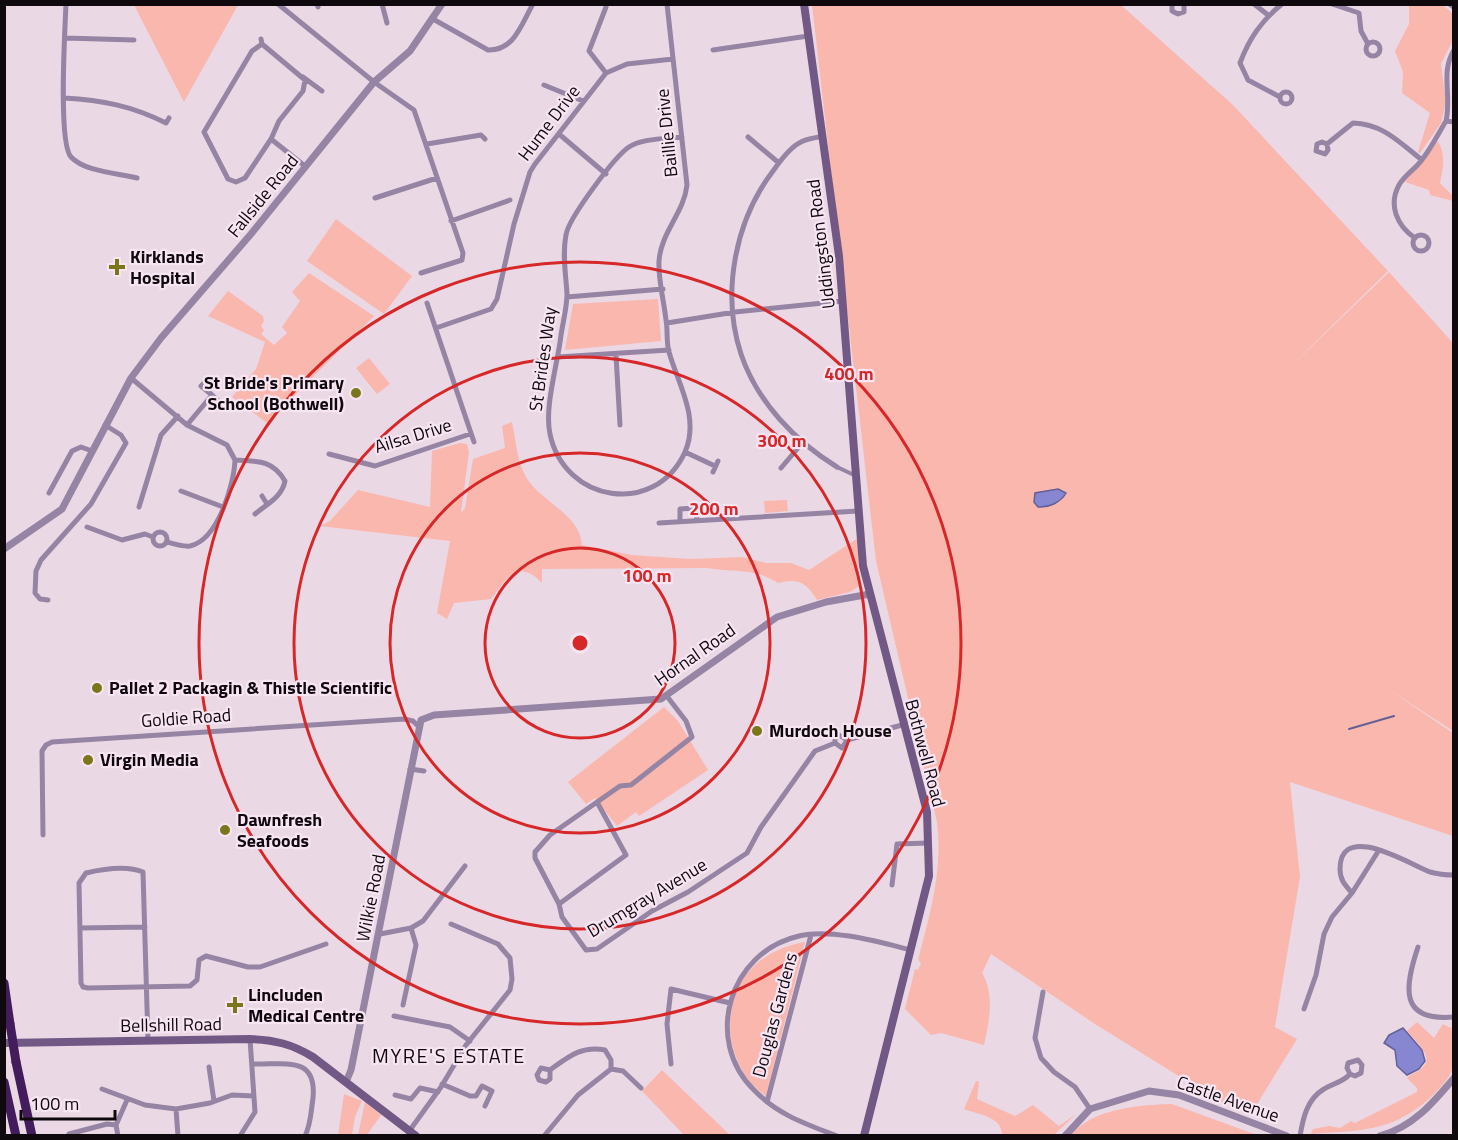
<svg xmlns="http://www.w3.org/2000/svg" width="1458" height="1140" font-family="'Titillium Web',sans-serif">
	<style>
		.green { fill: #fab7ae }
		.water { fill: #8786d0; stroke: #636096; stroke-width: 1.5 }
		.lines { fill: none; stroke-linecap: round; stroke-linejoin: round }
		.stream { stroke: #636096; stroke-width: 2 }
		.pedestrian { stroke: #9584a3; stroke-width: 4 }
		.minor { stroke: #9584a3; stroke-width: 5 }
		.tertiary { stroke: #9584a3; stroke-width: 7 }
		.secondary { stroke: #715885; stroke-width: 8 }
		.motorway { stroke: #431d5b; stroke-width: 9 }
		.motorway-bridge { stroke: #431d5b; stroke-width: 9 }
		.ring { fill: none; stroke: #d62828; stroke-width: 3 }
		.poi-dot { fill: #7b761a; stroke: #f8e5f3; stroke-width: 2 }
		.labels { text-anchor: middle; stroke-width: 4.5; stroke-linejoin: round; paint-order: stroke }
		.street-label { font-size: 18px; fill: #0f090d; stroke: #f8e5f3 }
		.poi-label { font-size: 18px; font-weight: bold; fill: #0f090d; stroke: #f8e5f3; text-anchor: start }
		.neighbourhood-label { font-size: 20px; letter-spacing: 1.5px; fill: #0f090d; stroke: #f8e5f3 }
		.centre { fill: #d62828; stroke: #f8e5f3; stroke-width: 3 }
		.ring-label { font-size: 18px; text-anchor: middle; font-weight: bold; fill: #d62828; stroke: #f8e5f3; stroke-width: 4.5; stroke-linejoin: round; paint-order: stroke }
	</style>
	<rect width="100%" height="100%" fill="#ebd8e5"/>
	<!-- green -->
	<path class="green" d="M134 5H238L184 102Z
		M812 5H1121L1233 105 1388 271 1281 376 1389 272 1453 343V731L1385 687 1453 733V836L1290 782 1300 877 1275 1027 1297 1039 1251 1114 1188 1089 1190 1083 1095 1024 991 954 982 973C995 994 989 1022 984 1045L941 1033 931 1035 905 1009 915 969 918 970 921 963 918 960C930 914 943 870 937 822L876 561Z
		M1409 5H1443L1453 14V40L1441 64 1446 102 1441 123 1420 153 1418 152 1430 113 1402 93 1403 72 1395 51 1409 24Z
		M1438 141C1446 155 1443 168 1440 183L1453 196V201L1430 195 1429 190 1405 182Z
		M336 219 412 276 384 314 307 261Z
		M309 273 374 316 267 423 232 397 256 369 265 342 208 316 228 291 263 316 264 321 261 326 264 330 261 334 274 345 287 333 282 327 300 301 292 292Z
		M658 299 661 341 565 350 573 304Z
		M369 358 390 384 377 394 356 368Z
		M512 422C516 441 517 461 526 477 541 502 580 514 582 545L632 555 690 559 743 557 766 563H791L809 570 858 538 859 586 850 592 817 600C806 582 798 578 778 583 753 567 736 573 707 568L542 569V583C517 558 507 578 491 599L454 603 447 619 437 613 450 541 320 526 330 521 358 490 430 507 432 451 460 443 467 444 469 452 461 513 465 508 473 459 505 448 502 426Z
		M787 500 788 511 765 513 764 501Z
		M664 707 678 721 708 770 639 816 636 812 617 826 595 798 586 804 568 782Z
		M805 942 766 1096C724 1068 717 999 755 965 770 952 787 945 805 942Z
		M1417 1022 1434 1038 1443 1024 1453 1029C1454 1040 1457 1060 1452 1070 1448 1081 1437 1091 1429 1099 1390 1133 1359 1130 1311 1134L1313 1129 1329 1126 1340 1128 1351 1121 1355 1123 1417 1092V1088L1407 1078C1412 1073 1418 1072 1423 1067 1435 1056 1413 1039 1407 1031Z
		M662 1070 730 1135H684L642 1091Z
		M976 1081 979 1082 977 1099 1015 1116 1033 1105 1059 1126 1076 1114 1054 1135H1002C1003 1116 975 1114 964 1109Z
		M344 1094 362 1101 355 1117 352 1135H338Z
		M365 1102 381 1115 367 1135H358Z
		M1172 1104 1257 1135 1070 1136C1093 1108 1139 1105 1172 1104Z"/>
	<!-- water -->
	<path class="water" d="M1058 489 1066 493C1061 502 1049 508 1038 507L1034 502 1035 493Z
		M1403 1028 1422 1050 1425 1061 1419 1069 1407 1075 1397 1066 1395 1050 1384 1043 1389 1035Z"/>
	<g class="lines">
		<!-- stream -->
		<path class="stream" d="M1349 729 1394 716"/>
		<!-- pedestrian -->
		<path class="pedestrian" d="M837 467 854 475"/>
		<!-- minor -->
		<path class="minor" d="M66 4C65 29 58 143 71 157 85 172 118 173 137 178
			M278 4 374 82 414 110 463 253 462 260 421 273
			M317 4 318 7
			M382 4 387 23
			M667 4 687 185C684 213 661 232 659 261 658 280 664 301 666 320 668 330 666 342 669 352 678 384 700 418 685 452 655 518 564 502 550 434 544 407 558 363 561 335 563 322 567 307 567 294 566 275 562 255 566 235 568 219 615 156 629 147 643 138 666 139 682 137
			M1172 4V11L1178 14 1184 12V4
			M1254 4 1268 15
			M1332 4 1359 13 1361 31 1368 44
			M433 19 488 50C514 51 521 25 533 4
			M65 38 134 40
			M261 39 262 44 305 80 303 91 279 121 271 139 306 167
			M1366 49a7 7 0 1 1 14 0a7 7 0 1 1-14 0Z
			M262 44 252 51 204 132 228 179 236 182 245 178 271 139
			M713 50 808 36
			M606 73 589 51 606 7
			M303 77 322 91
			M544 85 583 101
			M1280 98a6 6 0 1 1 12 0a6 6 0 1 1-12 0Z
			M1280 97 1248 80 1240 63C1249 39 1261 21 1282 4
			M64 98C102 100 132 106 166 123L169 118
			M1446 121C1452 95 1440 73 1454 50
			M559 134 606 174
			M823 136C816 138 808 138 801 142 790 147 780 161 773 171 735 221 721 293 741 354 757 402 795 441 837 467
			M748 137 779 163
			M427 144 481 135 485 139
			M1327 144 1328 150 1325 154 1316 151 1317 144 1322 142 1327 144 1353 123C1383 124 1399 142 1422 160
			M375 198 437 178
			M451 221 510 200
			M1413 243a8 8 0 1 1 16 0a8 8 0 1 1-16 0Z
			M1415 238C1397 226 1388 205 1399 185 1404 176 1415 169 1421 161 1431 149 1438 134 1446 121L1454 122
			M567 297 663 289
			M427 303 474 442
			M667 323 735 312 843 301
			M436 328 491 309 497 299 514 224 530 172 535 164 606 73 627 64 673 59
			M616 355 620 425
			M558 357 669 350
			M131 378 187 425 227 445 235 460C234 485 218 540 190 546 183 547 174 544 167 542
			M212 395 222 404
			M187 425 212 395 201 386 205 382
			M685 452 715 466
			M329 454 375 466 470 434
			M235 460C258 461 273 460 285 481 282 497 267 504 255 514
			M781 468 803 442
			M713 472 718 461
			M181 491 223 507
			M49 493 72 451 81 447 92 451
			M262 496 267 504
			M139 507 161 435 178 416
			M680 521V509L695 508 697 519
			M659 523 858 511
			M87 527 122 540 145 534 153 537
			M153 539a7 7 0 1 1 14 0a7 7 0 1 1-14 0Z
			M48 600 40 599 35 593 36 571 41 560 91 504 126 443 121 435 105 425
			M666 695 686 721 692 737 631 785 620 786 550 835 535 852V858L559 904 562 917 586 950 597 949 652 911 688 892 747 853 761 827 815 751 835 743
			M847 740 842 748 835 743V739L839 735 847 740 902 725
			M410 769 424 771
			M43 835 42 751 46 745 52 742 404 719 413 721 418 726
			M892 885 897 844 928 843
			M1352 893 1379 850
			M559 904 626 855 597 802
			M80 928 145 927
			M411 928 423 921 465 866
			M380 934 411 928 416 945 403 1005
			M1418 947C1405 986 1398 1022 1454 1017
			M1043 992 1035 1038 1041 1058 1054 1072 1075 1087 1090 1109
			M1304 1009 1316 975 1324 934 1332 917 1352 893C1345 885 1340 880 1340 869 1340 820 1411 865 1430 872 1437 874 1446 875 1454 875
			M394 1016 450 1027 470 1041
			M148 1041C146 985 145 928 143 872 126 865 103 869 86 873L79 883 81 983 83 987 88 988 190 986 197 980 199 960 206 956 248 967H260L326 944
			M253 1064C284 1065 317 1055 313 1098 311 1111 311 1124 305 1136
			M671 1064 667 1024 671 989 730 1003
			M209 1067 214 1101
			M611 1069 623 1071 641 1088
			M442 1084 470 1096H476L482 1086 492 1091 485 1106
			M102 1089 145 1105 176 1109 210 1103 232 1095 254 1096
			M395 1095 411 1099 420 1088 438 1092
			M767 1102 811 935
			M176 1109 178 1136
			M410 1130 441 1087 466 1045 510 990 512 979 510 958 498 944 451 924
			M69 1134 107 1124 116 1125
			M118 1136 116 1125 127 1100
			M240 1136 255 1112 250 1039
			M544 1136 578 1095 611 1069V1060L605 1050C582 1045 568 1057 550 1070L541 1068 537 1075 539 1080 546 1082 550 1079V1070
			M837 1136C806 1124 778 1115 754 1090 703 1040 729 952 799 936 831 928 879 942 911 950
			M1300 1136C1303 1118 1307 1099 1324 1089 1333 1083 1342 1083 1350 1074L1355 1076 1361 1073 1362 1065 1358 1060 1348 1063 1347 1068 1350 1074"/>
		<!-- tertiary -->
		<path class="tertiary" d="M1451 4 1454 6
			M4 549 62 509 131 378 161 338 251 234 374 82 410 51 442 4
			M346 1082 351 1070 421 720 434 715 661 699 777 617 826 602 870 594
			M1065 1136 1090 1109 1149 1091 1179 1095 1287 1136
			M1380 1136C1413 1127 1433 1103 1454 1078"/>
		<!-- secondary -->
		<path class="secondary" d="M804 4 839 256 863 566 927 812 929 876 864 1136
			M4 1043 250 1039C275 1040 292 1044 313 1057L416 1136"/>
		<!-- motorway -->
		<path class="motorway" d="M4 983 10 1024
			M16 1062 32 1136
			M4 1082 16 1136"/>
		<!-- motorway-bridge -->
		<path class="motorway-bridge" d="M10 1024 16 1062"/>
	</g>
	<!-- distance rings -->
	<g class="ring">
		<circle cx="580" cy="643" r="95"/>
		<circle cx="580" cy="643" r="190"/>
		<circle cx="580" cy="643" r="286"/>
		<circle cx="580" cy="643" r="381"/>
	</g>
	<!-- markers -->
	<g class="poi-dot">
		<path d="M114 258h6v6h6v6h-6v6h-6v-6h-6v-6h6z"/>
		<circle cx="356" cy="393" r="6"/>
		<circle cx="97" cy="688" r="6"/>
		<circle cx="757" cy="731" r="6"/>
		<circle cx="88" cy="760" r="6"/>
		<circle cx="225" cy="830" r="6"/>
		<path d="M232 996h6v6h6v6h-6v6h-6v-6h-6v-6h6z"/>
	</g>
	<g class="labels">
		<!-- street labels -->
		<g class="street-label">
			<text transform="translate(549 123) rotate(-53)" y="6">Hume Drive</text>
			<text transform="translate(667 133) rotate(-96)" y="6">Baillie Drive</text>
			<text transform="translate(263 196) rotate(-51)" y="6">Fallside Road</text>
			<text transform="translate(821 244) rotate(-97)" y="6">Uddingston Road</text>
			<text transform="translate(543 359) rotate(-82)" y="6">St Brides Way</text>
			<text transform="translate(413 436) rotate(-17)" y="6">Ailsa Drive</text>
			<text transform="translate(695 655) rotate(-35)" y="6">Hornal Road</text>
			<text transform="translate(186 718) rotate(-4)" y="6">Goldie Road</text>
			<text transform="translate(925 753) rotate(75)" y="6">Bothwell Road</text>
			<text transform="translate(371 898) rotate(-79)" y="6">Wilkie Road</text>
			<text transform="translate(647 898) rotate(-31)" y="6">Drumgray Avenue</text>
			<text transform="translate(775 1015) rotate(-75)" y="6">Douglas Gardens</text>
			<text transform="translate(171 1025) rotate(-1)" y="6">Bellshill Road</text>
			<text transform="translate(1228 1099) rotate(19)" y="6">Castle Avenue</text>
		</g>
		<!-- poi labels -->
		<g class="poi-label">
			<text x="130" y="263">Kirklands<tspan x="130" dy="21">Hospital</tspan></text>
			<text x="344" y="389" text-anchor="end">St Bride's Primary<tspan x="344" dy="21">School (Bothwell)</tspan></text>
			<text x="109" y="694">Pallet 2 Packagin &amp; Thistle Scientific</text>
			<text x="769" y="737">Murdoch House</text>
			<text x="100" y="766">Virgin Media</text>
			<text x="237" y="826">Dawnfresh<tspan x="237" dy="21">Seafoods</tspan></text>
			<text x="248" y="1001">Lincluden<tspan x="248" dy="21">Medical Centre</tspan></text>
		</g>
		<!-- neighbourhood labels -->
		<g class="neighbourhood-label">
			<text x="449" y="1063">MYRE'S ESTATE</text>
		</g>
	</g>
	<circle cx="580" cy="643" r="9" class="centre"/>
	<g class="ring-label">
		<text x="849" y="380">400 m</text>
		<text x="782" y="447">300 m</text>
		<text x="714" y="515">200 m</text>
		<text x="647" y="582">100 m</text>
	</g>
	<!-- border -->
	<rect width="1458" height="1140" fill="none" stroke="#0f090d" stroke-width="12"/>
	<!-- scale -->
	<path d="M21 1110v9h94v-9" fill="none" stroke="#0f090d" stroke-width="3"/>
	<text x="30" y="1110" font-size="18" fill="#0f090d" stroke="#f8e5f3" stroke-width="4.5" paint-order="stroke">100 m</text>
</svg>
